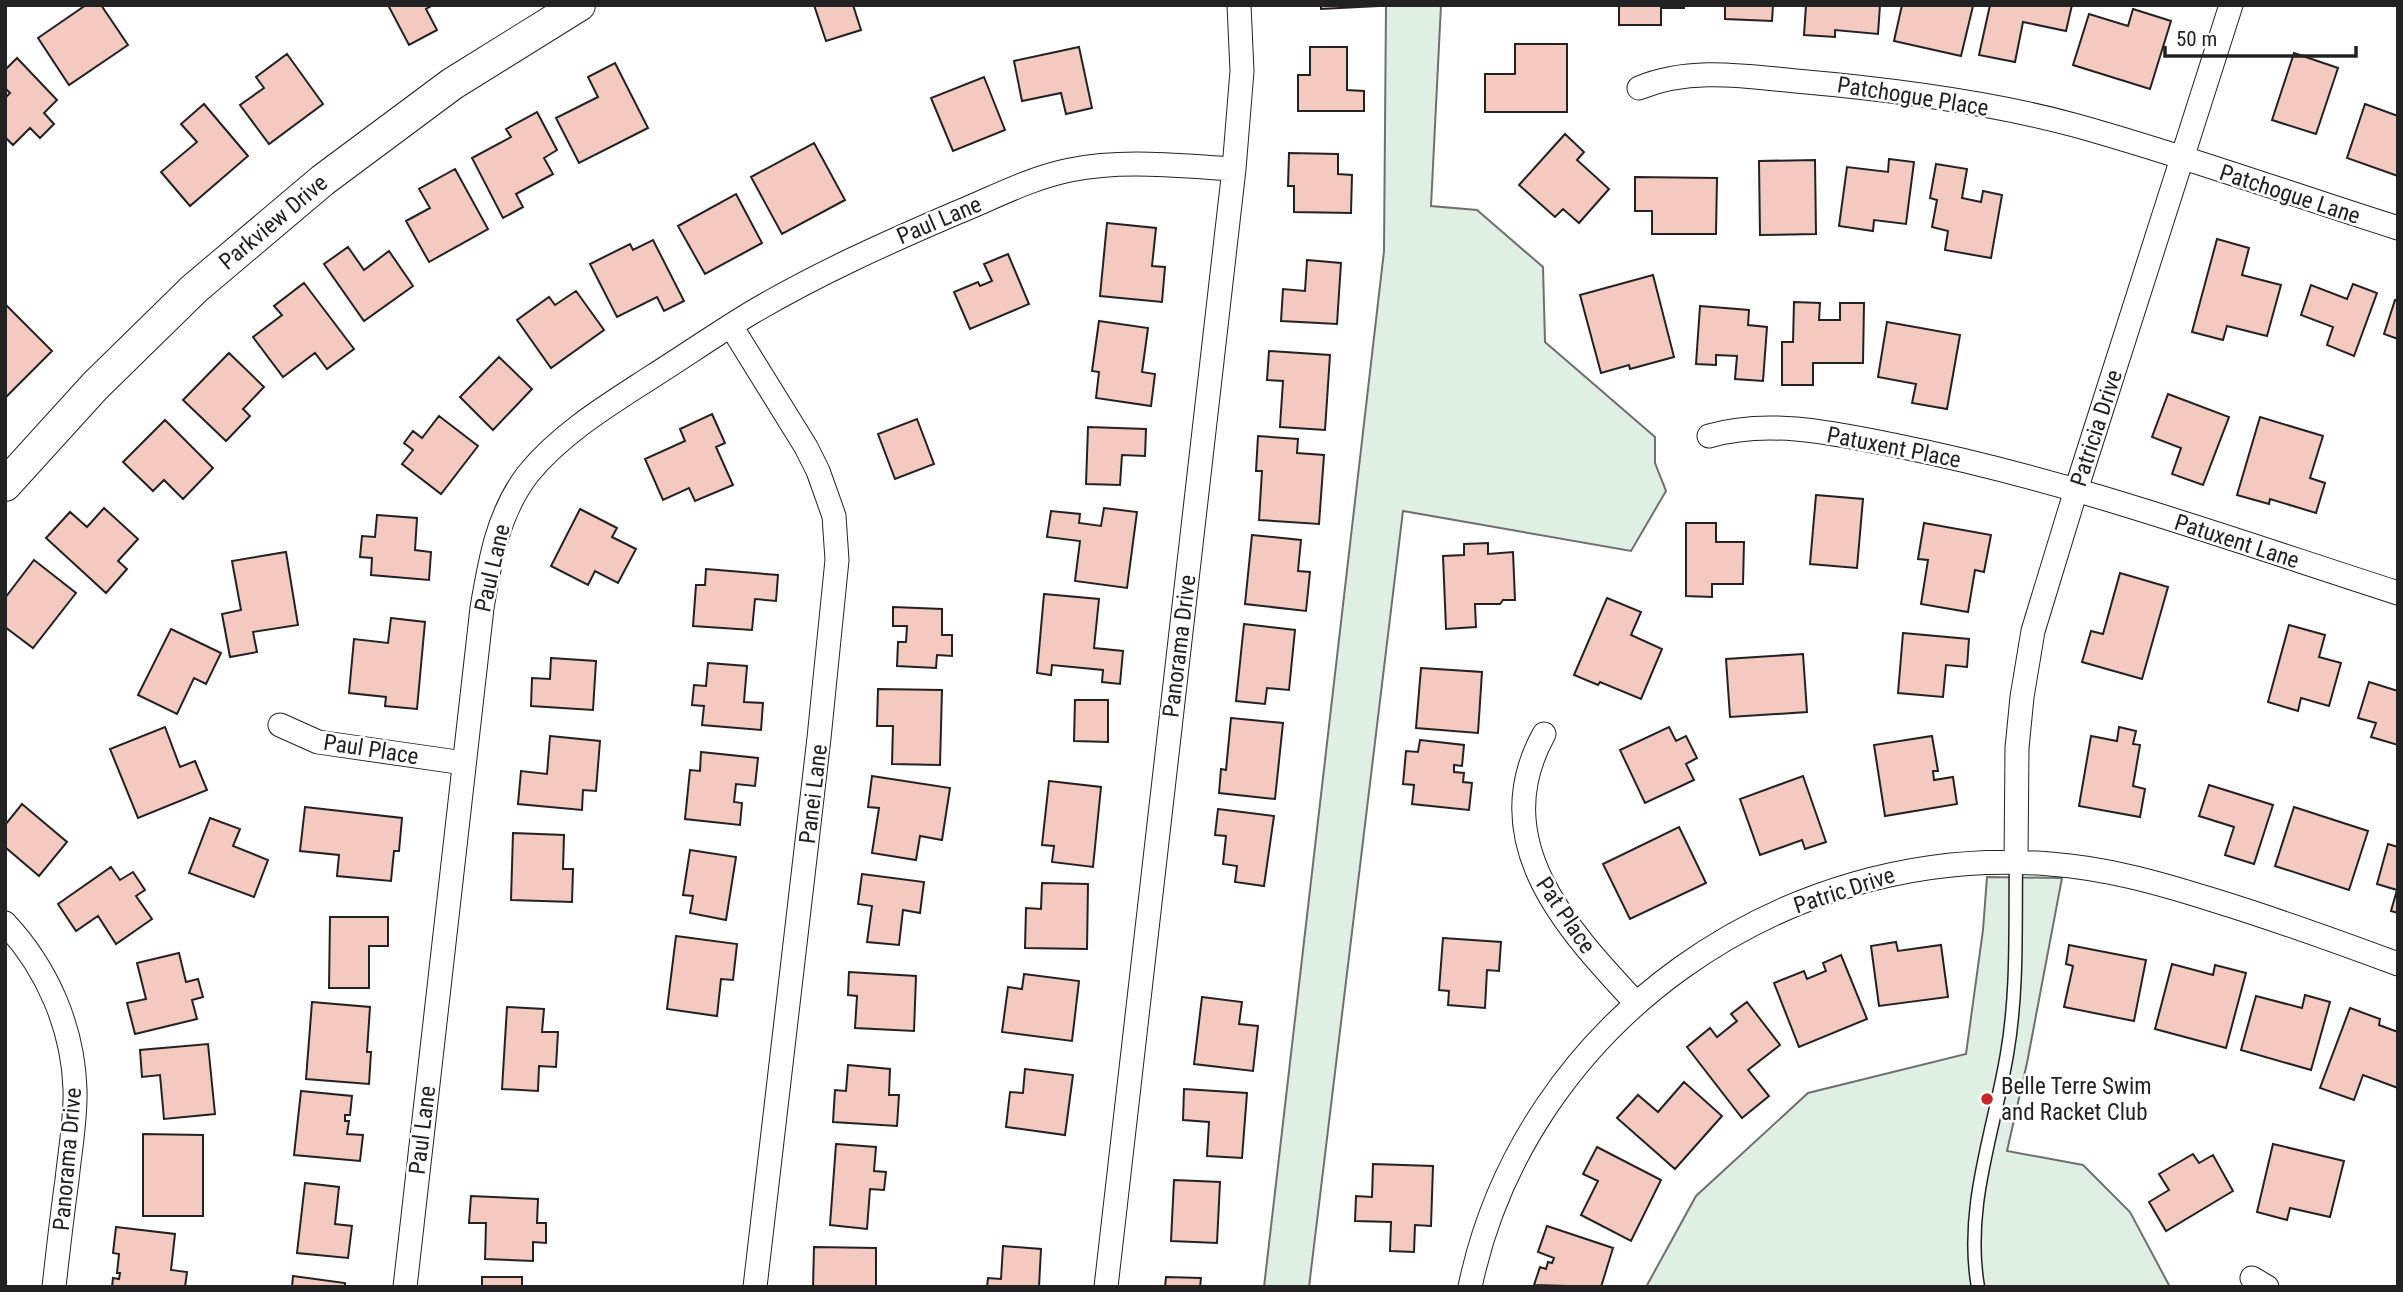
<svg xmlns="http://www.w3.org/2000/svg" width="2403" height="1292" font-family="'Roboto Condensed',sans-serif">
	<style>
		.green { fill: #e0efe3; stroke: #6f6f6f; stroke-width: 2 }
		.building { fill: #f3c9c0; stroke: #222; stroke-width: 2 }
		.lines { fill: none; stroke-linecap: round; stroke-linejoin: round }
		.lane-casing { stroke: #222; stroke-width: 15 }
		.street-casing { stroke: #222; stroke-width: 25 }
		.secondary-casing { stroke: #222; stroke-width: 34 }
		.lane { stroke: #fff; stroke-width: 12 }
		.street { stroke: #fff; stroke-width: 23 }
		.secondary { stroke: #fff; stroke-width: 32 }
		.poi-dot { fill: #c62828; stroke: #fff; stroke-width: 2.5 }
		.labels { text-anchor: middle; stroke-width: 5; stroke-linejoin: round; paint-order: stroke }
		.street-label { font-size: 23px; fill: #222; stroke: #fff }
		.poi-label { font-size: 23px; fill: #222; stroke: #fff; text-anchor: start }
	</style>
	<rect width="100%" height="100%" fill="#fff"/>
	<!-- green -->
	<path class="green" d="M1386 5H1441L1431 206 1477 210 1543 267 1545 342 1655 437V463L1666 491 1631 551 1403 511 1309 1287H1264L1384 251Z
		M1987 877 2062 878 2027 1063 2007 1151 2083 1165 2130 1212 2170 1287H1646L1696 1196 1808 1093 1966 1054 1983 930Z"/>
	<!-- building -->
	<path class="building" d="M86 5H101L128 45 69 85 38 38Z
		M388 5H433L426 9 437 30 409 45Z
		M814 5H853L861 30 826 41Z
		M1321 5H1378V6L1321 9Z
		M1619 5H1684V8H1661V25H1619Z
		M1725 5H1773L1772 21 1725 19Z
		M1806 5H1880L1878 34 1835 30V37L1804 35Z
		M1902 5 1973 6 1961 56 1894 41Z
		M1990 5H2072L2066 31 2023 22 2015 62 1979 55Z
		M2133 9 2171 21 2150 89 2073 65 2089 14 2128 26Z
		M1515 44H1567V112H1485V74H1515Z
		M1079 47 1092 108 1066 114 1061 93 1022 101 1014 61Z
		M1310 47H1347V90L1364 91V111H1298V75H1310Z
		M2294 53 2338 68 2316 134 2272 120Z
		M287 54 323 104 269 144 240 105 264 88 256 77Z
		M17 58 57 100 44 113 54 124 40 138 30 128 13 145 5 137V98L10 93 5 88V70Z
		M615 63 648 128 579 163 556 118 598 97 588 77Z
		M984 77 1005 130 953 151 931 98Z
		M204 104 248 156 190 206 161 172 197 142 181 124Z
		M2365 104 2398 116V176L2347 158Z
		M537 112 557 150 544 158 553 174 516 194 523 207 503 218 472 158 511 137 506 129Z
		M1565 134 1584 152 1577 160 1609 189 1579 223 1563 209 1555 217 1519 185Z
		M814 143 845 200 782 234 751 177Z
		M1289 153 1338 154V174L1352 175 1351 213 1294 212V186H1288Z
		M1889 159 1914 162 1906 224 1874 220 1873 231 1839 226 1847 167 1888 172Z
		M1815 160 1816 234 1760 235 1759 161Z
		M1936 164 1967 169 1962 198 1981 202 1983 191 2002 195 1991 258 1945 250 1948 231 1932 227 1937 200 1930 198Z
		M455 169 488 229 429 262 406 221 430 208 419 189Z
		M1635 177 1717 178 1716 234H1652V211H1635Z
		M736 194 762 243 705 274 678 226Z
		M1107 223 1156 228 1152 266 1165 267 1162 302 1100 296Z
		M2217 239 2249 248 2242 275 2281 285 2267 336 2227 326 2223 340 2192 332Z
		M653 240 684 301 664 311 657 297 617 317 590 264 630 244 633 250Z
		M348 247 364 270 389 251 413 286 364 321 324 264Z
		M1008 254 1029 304 970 329 954 292 978 282 980 286 992 281 984 264Z
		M1307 260 1341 263 1337 324 1281 321 1283 289 1305 291Z
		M1653 275 1674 357 1630 369 1629 365 1601 373 1580 295Z
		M304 283 354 349 327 369 315 353 283 377 253 337 282 315 274 306Z
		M2353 284 2377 293 2354 356 2327 345 2333 327 2301 315 2311 285 2347 299Z
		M576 291 604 330 551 368 517 320 549 297 555 305Z
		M2395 300 2398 301V339L2384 334Z
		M1794 302 1820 303 1819 320H1840V303H1864L1863 363H1813V385H1782V342H1793Z
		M6 305 52 351 5 398V306Z
		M1700 306 1749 310 1748 325 1767 327 1763 381 1735 379 1737 356 1716 355V365L1696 364Z
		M1099 321 1148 328 1142 372 1155 374 1151 406 1096 398 1099 372 1092 371Z
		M1887 322 1960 335 1947 409 1912 403 1916 384 1878 377Z
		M1269 351 1330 355 1325 430 1280 427 1283 381 1267 380Z
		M229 353 264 387 243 409 250 416 226 441 183 400Z
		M499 357 532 389 493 430 460 397Z
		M2168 394 2229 417 2203 485 2172 474 2181 448 2152 437Z
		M712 414 725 443 716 447 733 485 695 501 689 488 663 500 645 459 685 441 680 429Z
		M439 416 478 446 441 494 402 464 413 450 404 443 413 431 422 438Z
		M2260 417 2323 436 2310 478 2325 483 2316 513 2270 499 2269 504 2237 495Z
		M917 419 934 464 895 479 878 434Z
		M165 420 213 468 183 499 164 480 153 491 123 462Z
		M1088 427 1146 429 1145 456 1122 455 1120 485 1086 484Z
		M1258 436 1298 439 1297 453 1324 455 1319 524 1259 520 1262 471H1256Z
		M1816 495 1863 499 1857 568 1810 564Z
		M104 508 138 539 118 561 127 569 106 593 46 538 70 512 87 527Z
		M1104 508 1137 512 1127 588 1075 581 1080 541 1047 537 1051 511 1080 514 1079 523 1101 526Z
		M580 509 617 528 612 537 636 549 618 583 595 571 588 585 551 566Z
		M377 515 417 518 415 550 431 552 429 580 371 575 372 558 360 557 362 536 375 537Z
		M1686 523H1716V542H1744L1743 584H1712V597L1686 596Z
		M1924 523 1991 535 1984 572 1975 570 1968 612 1921 604 1928 560 1918 559Z
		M1252 535 1301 540 1298 571 1310 572 1306 611 1245 604Z
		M1488 543V554L1513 552 1515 600H1503L1500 604H1475L1476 627 1446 629 1443 556 1464 555V544Z
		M286 552 298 625 253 632 257 652 230 657 222 614 241 610 232 561Z
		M34 560 76 593 33 648 5 627V598Z
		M706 569 778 575 776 601 755 599 752 630 693 626 696 585H705Z
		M2120 573 2168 587 2142 679 2082 662 2091 631 2103 634Z
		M1044 594 1099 599 1094 648 1123 651 1120 684 1102 682 1103 670 1052 665 1051 675 1037 673Z
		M1607 598 1641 612 1631 635 1662 649 1641 699 1600 682 1598 685 1574 675Z
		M893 607 942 609V635H952V656L937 655 936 668 897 666 898 642H906L907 626H893Z
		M391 618 425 622 417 709 385 706 386 697 349 693 354 639 388 643Z
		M1244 624 1295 630 1289 690 1267 688 1265 704 1236 701Z
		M2289 625 2325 635 2319 657 2341 663 2329 706 2301 698 2298 711 2268 702Z
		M171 629 221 653 206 684 194 678 177 714 138 695Z
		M1903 633 1969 639 1967 667 1946 665 1943 697 1898 693Z
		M1803 654 1807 712 1730 717 1726 659Z
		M551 658 596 661 593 710 531 706 532 678 550 679Z
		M708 663 747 666 744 702 763 703 761 730 702 725 704 706 692 705 694 685 706 686Z
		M1421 668 1482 672 1478 733 1416 728Z
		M2369 682 2398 691V745L2371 737 2376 723 2358 718Z
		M878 689 942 690 940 765 892 764 893 726H877Z
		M1075 700H1108V742L1074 741Z
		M1231 718 1283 723 1275 799 1219 793 1221 769 1226 770Z
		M165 727 180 767 195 761 207 790 138 818 110 749Z
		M1669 727 1676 741 1686 736 1697 758 1686 764 1694 780 1645 803 1620 750Z
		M2119 727 2136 731 2133 744 2140 745 2133 786 2145 789 2140 817 2079 806 2091 736 2117 741Z
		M550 736 600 741 596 791 583 790 582 810 518 804 521 771 547 774Z
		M1932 736 1938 771H1933L1934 780 1953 777 1957 804 1885 816 1874 745Z
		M1420 740 1464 745 1462 766 1454 765V772L1464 773 1463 782 1472 783 1469 810 1412 804 1414 785 1403 784 1406 751 1418 752Z
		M701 752 758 758 755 786 736 784 734 802 742 803 740 825 685 819 690 770 700 771Z
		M872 776 950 788 942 840 920 836 916 860 872 853 879 808 868 807Z
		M1803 776 1826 842 1805 849 1802 840 1760 855 1740 799Z
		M1049 781 1101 787 1093 867 1052 862 1054 846 1042 845Z
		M2209 785 2273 805 2254 864 2225 855 2234 827 2199 816Z
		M22 804 67 842 39 876 5 847V825Z
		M305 807 402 818 399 851H394L391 881 337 876 339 855 300 851Z
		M2294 807 2368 831 2349 890 2275 866Z
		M1218 809 1274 816 1264 886 1235 882 1237 866 1223 864 1226 836 1215 835Z
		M210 818 240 829 233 846 268 860 254 897 189 873Z
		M1679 827 1706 883 1630 919 1603 864Z
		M513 833 564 835 563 869H573L572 902 511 900Z
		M2388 844 2398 847V913L2391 911 2397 890 2377 884Z
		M690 850 736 857 726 920 690 913 693 896 683 895Z
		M111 867 120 880 133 872 145 890 136 896 152 919 116 944 98 916 76 931 58 904Z
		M862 874 924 882 920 913 903 910 899 945 867 942 872 906 858 904Z
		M1042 883 1088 884 1087 949 1025 948 1026 908 1041 909Z
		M330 917H388V946H369V988H329Z
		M676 936 737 944 733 980 721 979 717 1016 667 1009Z
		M1443 938 1501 942 1499 971 1487 970 1485 1008 1448 1005 1449 991 1439 990Z
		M1896 942 1898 951 1941 945 1948 997 1879 1006 1871 946Z
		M2069 945 2146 960 2134 1021 2064 1007 2073 966 2066 964Z
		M179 953 186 982 198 979 203 997 192 1000 197 1019 135 1034 127 1003 146 999 137 963Z
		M1841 955 1867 1019 1799 1047 1774 983 1804 971 1807 979 1826 971 1823 963Z
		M2172 964 2213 975 2215 965 2246 973 2226 1048 2155 1029Z
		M849 972 916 976 914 1031 855 1028 857 996 848 995Z
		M1024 974 1079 981 1072 1041 1002 1032 1008 987 1022 989Z
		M2305 995 2330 1002 2311 1070 2241 1050 2256 996 2302 1008Z
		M1202 997 1242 1002 1239 1024 1258 1026 1253 1071 1194 1064Z
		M312 1002 370 1007 367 1052H371L369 1084 306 1079Z
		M1747 1002 1780 1045 1748 1070 1769 1096 1742 1118 1687 1047 1710 1028 1717 1037 1737 1021 1731 1014Z
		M507 1007 544 1009 542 1032H558L556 1067 539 1066 538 1091 502 1089Z
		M2350 1008 2380 1019 2379 1025 2398 1032V1088L2363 1075 2354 1100 2320 1088Z
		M208 1044 215 1114 164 1119 160 1075 142 1077 140 1050Z
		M848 1065 890 1069 889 1095H899L897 1126 833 1122 835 1090 846 1091Z
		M1025 1069 1073 1075 1065 1135 1006 1127 1010 1092 1023 1093Z
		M1684 1082 1722 1116 1675 1169 1617 1118 1638 1095 1658 1112Z
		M1184 1089 1247 1093 1242 1158 1207 1156 1209 1122 1183 1120Z
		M301 1091 352 1096 350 1115H345V1121H349L347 1134 363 1135 360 1161 294 1155Z
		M143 1134 203 1135V1216H143Z
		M836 1144 876 1147 874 1171 886 1172 884 1190 870 1189 867 1229 830 1225Z
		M2273 1144 2344 1161 2330 1217 2290 1208 2287 1220 2257 1212Z
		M1597 1147 1661 1180 1631 1241 1581 1215 1598 1181 1583 1174Z
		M2193 1154 2199 1163 2213 1155 2233 1191 2166 1231 2149 1202 2169 1190 2159 1174Z
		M1373 1164 1433 1166 1431 1226 1415 1225 1414 1252 1390 1251 1391 1222 1355 1221 1356 1196 1372 1197Z
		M1174 1180 1220 1182 1217 1243 1171 1241Z
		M305 1183 339 1187 335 1224 352 1226 348 1258 297 1253Z
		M471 1196 538 1199 537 1223H546V1243L533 1242V1261L485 1259 486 1223H469Z
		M1547 1226 1613 1248 1601 1287 1534 1285 1540 1267 1546 1269 1548 1262 1552 1263 1554 1258 1538 1252Z
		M116 1227 175 1234 171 1270 187 1272 185 1287H112L113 1278 119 1279 120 1273H117L119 1254 113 1253Z
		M1003 1246 1041 1249 1039 1287H987L988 1278 1001 1279Z
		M814 1247 876 1248V1287H813Z
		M293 1276 345 1283V1287H292Z
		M482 1277H522V1287H482Z
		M1166 1277 1201 1278 1200 1287H1165Z"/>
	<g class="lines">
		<!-- lane casing -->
		<g class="lane-casing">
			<path id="lane" d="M1978 1287C1964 1207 1994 1132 2007 1054 2018 991 2015 925 2016 862"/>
		</g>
		<!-- street casing -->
		<g class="street-casing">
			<path id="street" d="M1639 88C1689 67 1744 76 1796 81 1887 89 1986 101 2074 125 2183 155 2290 194 2398 228
				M731 326 806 447 818 471 834 516 837 560 819 738 755 1287
				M1709 436C1770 418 1837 434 1898 446 2068 480 2233 540 2398 593
				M280 725 318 742 464 763
				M1544 734C1485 841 1566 928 1636 1003
				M2016 862 2017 748 2022 697 2033 631 2076 490 2231 5
				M5 923C47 968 73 1027 75 1089 76 1119 70 1150 67 1180 62 1215 58 1251 54 1287
				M2252 1278 2267 1287
				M405 1287 482 608C490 560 498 513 528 474 561 433 610 404 653 376 686 355 718 333 751 313 817 274 886 243 956 213 993 198 1030 178 1070 170 1124 159 1179 166 1234 169
				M1106 1287 1234 169 1242 71 1239 5
				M1470 1287C1525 1023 1784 842 2050 864 2106 868 2159 883 2213 900 2275 919 2336 941 2398 964"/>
		</g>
		<!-- secondary casing -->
		<g class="secondary-casing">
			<path id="secondary" d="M5 485 95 386 194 289 323 180 452 84 579 5"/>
		</g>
		<!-- lane -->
		<use href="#lane" class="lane"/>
		<!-- street -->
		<use href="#street" class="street"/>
		<!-- secondary -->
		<use href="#secondary" class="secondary"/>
	</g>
	<!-- markers -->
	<circle class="poi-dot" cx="1987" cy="1099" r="7"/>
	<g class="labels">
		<!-- street labels -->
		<g class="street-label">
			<text transform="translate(1913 96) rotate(9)" y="8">Patchogue Place</text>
			<text transform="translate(2290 194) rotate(18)" y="8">Patchogue Lane</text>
			<text transform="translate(939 220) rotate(-23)" y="8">Paul Lane</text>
			<text transform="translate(273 222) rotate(-40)" y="8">Parkview Drive</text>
			<text transform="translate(2096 428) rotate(-72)" y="8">Patricia Drive</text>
			<text transform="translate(1894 447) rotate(11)" y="8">Patuxent Place</text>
			<text transform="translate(2237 541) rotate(18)" y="8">Patuxent Lane</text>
			<text transform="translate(492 568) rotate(-77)" y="8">Paul Lane</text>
			<text transform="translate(1179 646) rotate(-83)" y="8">Panorama Drive</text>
			<text transform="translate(371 749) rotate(9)" y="8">Paul Place</text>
			<text transform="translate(813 794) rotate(-83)" y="8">Panei Lane</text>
			<text transform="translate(1844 890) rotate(-18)" y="8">Patric Drive</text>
			<text transform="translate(1566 915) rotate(56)" y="8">Pat Place</text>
			<text transform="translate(422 1130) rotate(-83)" y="8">Paul Lane</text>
			<text transform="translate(67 1159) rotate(-85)" y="8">Panorama Drive</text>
		</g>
		<!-- poi labels -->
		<g class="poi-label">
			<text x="2001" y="1094">Belle Terre Swim<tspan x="2001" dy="26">and Racket Club</tspan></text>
		</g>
	</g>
	<!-- border -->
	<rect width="2403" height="1292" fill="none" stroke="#222222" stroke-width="14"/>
	<!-- scale -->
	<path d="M2165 46v10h191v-10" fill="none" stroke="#222222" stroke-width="3.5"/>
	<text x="2176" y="46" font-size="21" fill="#222222" stroke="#ffffff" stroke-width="5" paint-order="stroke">50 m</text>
</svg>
